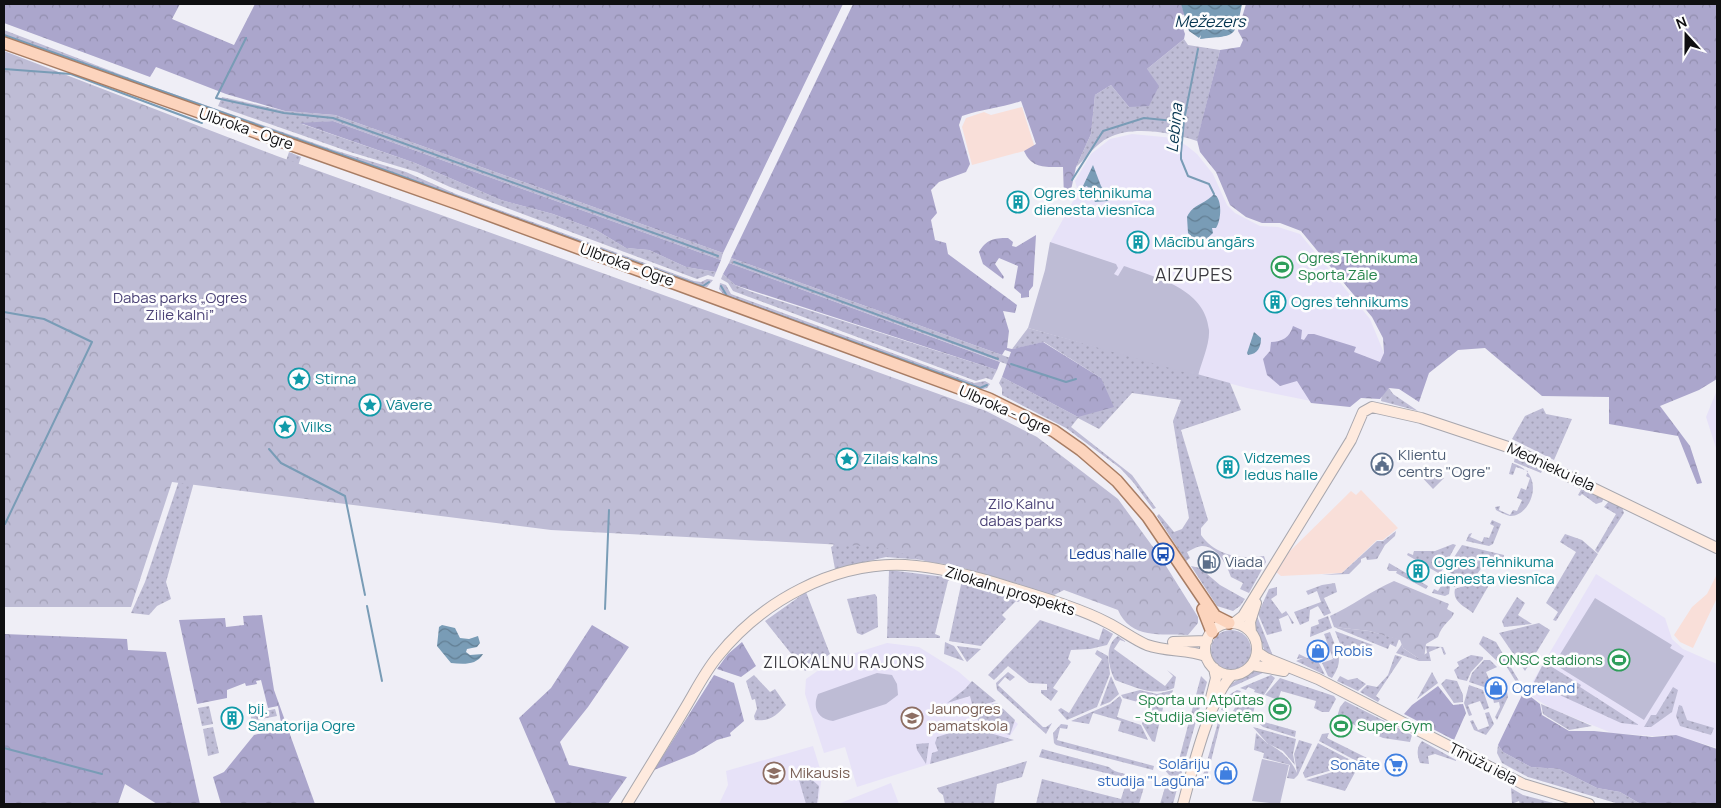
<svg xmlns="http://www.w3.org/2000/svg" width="1721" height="808" font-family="Manrope,sans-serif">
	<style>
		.industrial { fill: #f9dfd9 }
		.education { fill: #e7e2f8 }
		.grass { fill: url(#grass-dots) }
		.forest { fill: url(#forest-crowns) }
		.park { fill: url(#park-crowns) }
		.garden { fill: #bebcd5 }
		.water { fill: url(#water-waves) }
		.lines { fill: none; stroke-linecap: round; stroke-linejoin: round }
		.stream { stroke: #799cb6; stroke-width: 2 }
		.secondary-casing { stroke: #a8a7ae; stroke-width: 12 }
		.primary-casing { stroke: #a87d64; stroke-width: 14 }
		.secondary { stroke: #feeade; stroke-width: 10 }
		.primary { stroke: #fcd4bd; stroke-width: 11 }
		.labels { text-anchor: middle; stroke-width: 5; stroke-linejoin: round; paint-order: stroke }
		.street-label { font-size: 15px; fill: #0f0f11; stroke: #fdfdfe }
		.culture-label { font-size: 15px; fill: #0d838f; stroke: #fdfdfe; text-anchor: start }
		.leisure-label { font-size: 15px; fill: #27864d; stroke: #fdfdfe; text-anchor: start }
		.park-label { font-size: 15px; fill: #4c4377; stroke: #fdfdfe }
		.service-label { font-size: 15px; fill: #4e5e75; stroke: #fdfdfe; text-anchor: start }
		.transit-label { font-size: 15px; fill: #164399; stroke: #fdfdfe; text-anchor: end }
		.shop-label { font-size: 15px; fill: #366cbe; stroke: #fdfdfe; text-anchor: start }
		.education-label { font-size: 15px; fill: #785e54; stroke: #fdfdfe; text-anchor: start }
		.water-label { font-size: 16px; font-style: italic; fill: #04344f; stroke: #fdfdfe }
		.neighbourhood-label { font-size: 16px; letter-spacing: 1px; fill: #3b3a40; stroke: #fdfdfe }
		.quarter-label { font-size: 18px; letter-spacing: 1px; fill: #3b3a40; stroke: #fdfdfe }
	</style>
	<defs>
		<pattern id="grass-dots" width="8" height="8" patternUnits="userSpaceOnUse" patternTransform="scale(1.25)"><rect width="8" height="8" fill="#bebcd5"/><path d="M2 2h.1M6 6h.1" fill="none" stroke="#a2a0b6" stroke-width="1.8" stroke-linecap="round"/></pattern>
		<pattern id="forest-crowns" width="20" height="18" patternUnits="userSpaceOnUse" patternTransform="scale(1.25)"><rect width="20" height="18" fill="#aba6cc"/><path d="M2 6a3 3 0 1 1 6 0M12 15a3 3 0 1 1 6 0" fill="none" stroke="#928eae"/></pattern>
		<pattern id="park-crowns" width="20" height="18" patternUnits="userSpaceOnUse" patternTransform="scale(1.25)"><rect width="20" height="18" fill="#bebcd5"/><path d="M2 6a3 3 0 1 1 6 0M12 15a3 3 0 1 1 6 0" fill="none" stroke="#a2a0b6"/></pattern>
		<pattern id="water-waves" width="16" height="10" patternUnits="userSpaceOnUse" patternTransform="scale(1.25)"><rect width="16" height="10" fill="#799cb6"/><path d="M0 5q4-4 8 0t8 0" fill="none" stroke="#627e93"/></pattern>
	</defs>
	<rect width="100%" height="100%" fill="#efeef6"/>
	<!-- industrial -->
	<path class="industrial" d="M1022 107 1035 148 972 165 962 127 966 118 984 112 991 115Z
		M1361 490 1398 528 1383 540H1377L1342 573 1281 576 1276 572 1287 554 1351 491 1356 495Z
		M1717 574V598L1693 648 1680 642 1674 635 1692 607 1707 594Z"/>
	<!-- education -->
	<path class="education" d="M1132 134 1174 138 1187 146 1197 154 1213 174 1227 205 1235 213 1260 226 1278 227 1300 234 1370 319 1384 353 1376 387 1352 404 1321 403 1247 388 1129 357 1029 327 1049 261 1051 241 1078 192 1075 181 1091 154 1110 139Z
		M1717 390V451L1706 417Z
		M1596 574 1665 618 1672 639 1683 649 1717 664V748L1675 735 1653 736 1612 733 1552 709 1526 693Z
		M887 643 919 647 959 672 1018 724 1008 739 857 787 845 747 824 753 805 694 806 679 833 660Z
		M813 746 822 775 818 804H719L728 785 726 771Z
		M891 783 899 804H838Z"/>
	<!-- grass -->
	<path class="grass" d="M4 30 148 85 334 150 406 172 456 194 694 281 701 282 707 279 713 280 707 287H700L455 197 4 37Z
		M1184 39 1188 45 1220 50 1197 141C1171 133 1134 125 1108 138 1097 143 1086 158 1076 167L1091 134 1095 95 1111 85 1129 107 1147 69Z
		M222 97 285 111 335 115 723 253 721 260 333 121 302 124 415 163 501 200 553 214 596 230 626 248 649 250 686 267 716 272 714 277 708 275 697 279 450 187 417 172 350 152 218 106Z
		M289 152 301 157 212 418 166 582 171 599 157 606 149 615 131 613 145 582Z
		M731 258 1066 378 1064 385 729 263Z
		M723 274 735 285 752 292 997 370 992 380 986 378 976 381 733 291 728 283 721 279Z
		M720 283 726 285 731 294 974 383 985 381 990 384 987 388 980 390 724 295 719 289Z
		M1028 328 1230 383 1241 410 1181 430 1208 520 1201 528V535C1216 556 1240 559 1264 556L1266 562 1249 593 1240 589 1243 583 1231 577C1227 565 1217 546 1202 546 1198 546 1191 550 1187 552L1190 558 1186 561 1157 516 1159 514 1174 532 1182 529 1189 518 1173 421 1181 400 1132 393 1099 429 1078 418 1071 427 1132 475 1156 508 1153 509 1133 482 1120 468 1066 428 1002 395V388L999 383 1002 377 1078 417 1101 378 1044 342 1012 349Z
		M1389 388 1393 394 1418 411 1381 401 1382 394Z
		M1543 408 1546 414 1572 419 1554 460 1512 439 1525 416Z
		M1515 456 1543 468 1541 473 1514 462Z
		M1512 463C1548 473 1531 517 1510 516 1506 515 1500 512 1496 510L1495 507 1500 506 1499 510 1510 515 1513 510 1517 511 1522 500 1517 498 1521 488 1526 490 1530 478 1526 476 1528 471 1516 467 1513 475 1509 474Z
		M857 464 924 560 886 557 835 569 831 547 833 546 836 538Z
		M1418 469 1419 470 1444 478 1433 489 1416 471Z
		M1582 488 1604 498 1602 502 1596 504 1582 494 1580 496 1578 495Z
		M1609 501 1622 507 1624 513 1598 553 1595 550 1616 514 1604 507Z
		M1492 520 1501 524 1493 544 1489 546 1466 541 1469 534 1472 533 1470 537 1482 542 1484 537 1489 538 1494 526 1490 524Z
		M1396 531 1395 536 1385 545 1377 559 1367 560 1366 557 1361 559V562L1349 574 1322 575 1342 573 1377 541H1383Z
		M1565 534 1582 540 1598 554 1556 621 1553 620 1558 612 1546 603 1576 552 1560 542Z
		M1453 544 1456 545 1440 574 1407 555 1408 553 1413 555 1414 551H1435Z
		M1462 545 1504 555V559L1485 563 1475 577 1454 587 1453 577 1447 568Z
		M1389 563 1428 586 1426 589 1396 573 1397 571H1389L1387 569Z
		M1191 566 1200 568 1220 585 1245 599 1240 606 1233 611 1217 606Z
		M889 570 953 578 948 581 935 634 940 636V638H887Z
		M1444 574 1451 580 1449 594 1445 596 1432 593 1434 589 1438 591 1446 578Z
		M962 580 1023 599 1018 602 1016 601 1002 615 1006 619 981 646 949 641Z
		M1480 580 1489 585 1473 613C1464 606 1452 602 1455 589Z
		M1335 583 1337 592 1324 598 1331 613 1324 616 1318 606 1310 610 1309 621 1300 625 1294 612 1321 602 1317 591 1308 595 1306 591 1322 585Z
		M1277 587V595L1271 599 1282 614 1286 611 1294 623 1292 624 1288 615 1279 619 1282 631 1267 635 1258 614 1269 589Z
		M806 592 830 654 805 671 765 621Z
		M875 594 877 597 878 627 862 635 857 633 847 599Z
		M1517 597 1525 603 1518 615 1532 624 1504 627 1502 621Z
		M1254 615 1257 616 1273 656 1265 653 1261 640 1254 628Z
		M1328 616 1332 628 1310 637 1311 627 1319 624 1318 620Z
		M1040 620 1099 640 1103 628 1113 634 1107 645 1090 649 1071 650 1068 659 1071 662 1053 688 1058 691 1051 701 1041 693V690H1047V684L1029 683 1008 666 994 680 988 675Z
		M1539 623 1550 630 1525 671 1499 633Z
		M1334 627 1369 631 1399 639 1396 647 1390 644 1388 649Z
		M1211 650a20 20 0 1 1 40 0a20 20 0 1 1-40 0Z
		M1335 631 1373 645 1344 654Z
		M1330 632C1337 652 1345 659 1332 678L1328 676 1322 663 1333 659 1324 634Z
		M1118 636 1126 642 1120 640 1114 649 1165 686 1173 676 1167 670 1176 677 1174 688C1153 697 1135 687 1115 680 1108 667 1104 645 1118 636Z
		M1483 636 1496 642 1519 681 1516 682 1505 664 1498 662 1479 644Z
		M945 642 954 646 964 661 944 654Z
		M1402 644 1403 648 1418 658 1427 653 1426 646 1443 647 1446 654 1444 655 1441 647 1429 652 1431 661H1419L1396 653Z
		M957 646 981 649 967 662Z
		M1097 650 1108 656 1110 674 1097 707 1067 720 1058 710 1061 708 1069 713 1102 659 1095 654Z
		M1299 654 1307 658 1316 657 1325 675 1296 661 1303 658 1297 659Z
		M1395 655 1402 657 1376 696 1380 699 1378 702 1360 692 1367 685 1377 687 1388 675Z
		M1471 655 1483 657V659L1471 672 1467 681 1458 679 1454 670 1459 666 1457 662Z
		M1484 660H1490L1497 667 1486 672 1490 681 1484 687 1469 682 1472 673Z
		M1544 662 1581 685 1580 687 1639 725 1621 723 1553 692 1547 695 1534 682Z
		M1256 669 1267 671 1223 691C1233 680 1245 678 1256 669Z
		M1008 672 1015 677 1010 681 1005 677 998 685 1043 727H1046L1052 723 1046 734 997 690 996 683Z
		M1432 672 1438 683 1417 699Z
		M754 675 770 692 775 689 786 705C777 715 770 722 755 720L754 716 757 709 755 699 752 700 746 681Z
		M1271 675 1275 678 1264 695 1254 692 1255 690 1248 687 1246 690 1240 688Z
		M1111 676 1119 694 1110 702 1100 706Z
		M1201 676 1207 682 1181 775 1179 778 1169 775 1164 769 1176 771Z
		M1340 676 1348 680 1357 678 1366 684 1358 691 1337 681Z
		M1280 678 1334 696 1336 699 1329 712H1322L1314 708 1316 701 1281 691 1278 700 1265 695Z
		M1446 679 1457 681 1463 695V702L1454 703 1441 684Z
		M972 681 996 701 973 708 970 696 947 703 965 689Z
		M1469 685 1483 690 1489 708 1484 710 1480 701 1468 705 1472 715 1469 716 1464 703Z
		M1673 687 1678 690 1672 712 1651 727H1644L1651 715H1656Z
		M1140 690 1157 694 1173 690 1170 700 1162 703 1163 708 1155 742 1152 741 1142 724 1149 705 1123 698 1121 695Z
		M1237 690 1241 691 1226 711 1221 710 1227 696Z
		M1507 692 1508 697 1497 720 1495 717 1500 707 1499 702 1494 703 1493 698Z
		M1120 696 1122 700 1117 717 1141 725 1148 740 1118 731 1121 721 1093 713 1089 724 1071 721 1110 704Z
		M1242 696 1256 701 1252 718 1233 711Z
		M1345 701 1412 735 1410 742 1383 738 1337 717 1340 707Z
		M997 703 1015 720 1010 735 980 726 974 709Z
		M1541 704 1592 726 1569 730 1543 714Z
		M1679 705 1682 706 1687 720 1714 728 1711 735 1680 726 1676 716Z
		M209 706 213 724 202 726 198 708Z
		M275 709 277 716 252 721 250 714Z
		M1489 712 1494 724 1486 735 1474 730 1470 721 1473 720 1478 730 1489 726 1485 713Z
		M1220 715 1224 718 1221 721 1207 777 1209 778 1202 779Z
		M1254 719 1296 731 1295 737 1263 727Z
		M1061 724 1068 725 1067 729 1060 728 1057 740 1154 766 1153 770 1056 745 1054 743 1053 733Z
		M213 727 219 753 208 756 203 729Z
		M969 727 1014 740 930 764 932 753 938 751 935 743 937 737Z
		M1253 727 1296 739 1293 754 1295 765 1283 751 1269 744C1282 752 1291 759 1297 773L1294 754 1299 740 1312 744 1298 775 1294 779 1287 778 1290 765 1263 758 1264 753 1254 750 1256 733 1268 744Z
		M1329 733 1327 738 1367 758 1364 765 1319 741 1322 734Z
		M1422 741 1456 760V761L1435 754 1428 756 1429 764 1420 763C1417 755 1416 748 1422 741Z
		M929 743 926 764 917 750 916 744Z
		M1318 743 1356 763 1305 778 1303 773Z
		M1498 745 1503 752 1531 767 1559 769 1597 788 1620 792 1639 803 1649 804H1619L1528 777 1502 763 1497 753Z
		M1042 749 1109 767C1115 774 1129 773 1138 778L1139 781 1039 757Z
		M1027 761 1022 777 997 784 994 804H945L943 795 939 792 937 788Z
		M1356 765H1359L1345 791 1306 780Z
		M809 777 819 786 817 804H806L799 780Z
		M1042 779 1121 799 1126 783 1144 787 1139 804H1036Z
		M1166 784 1177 789 1173 804H1160Z
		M1511 788 1523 795 1553 803 1520 804 1519 801 1512 804Z"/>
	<!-- forest -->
	<path class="forest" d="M4 4H180L172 19 234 45 255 4H843L723 253 335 115 285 111 226 94 156 67 150 77 4 23Z
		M853 4H1181L1185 15 1178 14 1185 34 1184 39 1147 69 1159 86 1149 106 1129 107 1111 85 1095 95 1091 134 1076 167 1069 199 1064 198 1063 167C1045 167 1032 169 1024 151L1036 144 1021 101C1002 108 982 109 962 116L959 125 970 164 966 172 939 182 931 190 937 213 931 220 935 240 946 243 948 254 1017 305 1015 313 1003 311 1009 331 1007 348 1012 349 1043 342 1101 378 1114 407 1078 417 1002 377 1011 352 1005 350 1002 355 731 258Z
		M1246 4H1717V379L1699 390 1660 406 1690 446 1702 483 1697 484 1678 436 1609 424V397L1542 396 1485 348 1458 350 1429 373 1419 402 1399 389 1389 388 1380 399 1361 398 1350 407 1311 403 1297 381 1280 386 1267 375 1263 359 1270 351 1271 342C1282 342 1290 337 1293 326L1302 330 1301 339 1304 340 1308 334H1314L1356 347 1354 352 1380 362 1384 353 1383 338 1372 317 1301 231 1280 223H1262L1246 217 1230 205 1216 172 1200 152 1197 140 1220 50 1240 47 1243 40 1238 31Z
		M333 121 721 260 716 272 686 267 649 250 626 248 596 230 553 214 501 200 415 163 300 123Z
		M1036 235 1033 286 1029 291V297L1021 298V294L1014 288 1018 266 999 258 995 264 1004 277 1003 279 983 264 979 252C986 240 993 238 1008 238L1013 242 1012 246 1016 247Z
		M729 263 1000 362 997 370 735 285 723 274Z
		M262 615 274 690 315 804H221L213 777 224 772 254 735 282 728 278 706 268 708 261 680 256 681 257 684 246 686 245 683 227 690V698L197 704 179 620 225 618 226 627 244 625 243 616Z
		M592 625 629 647 588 707 560 742 569 765 627 777 608 804H556L519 718 551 688Z
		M4 634 127 639 128 650 166 652 200 804H157L125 784 118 804H4Z
		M742 642 756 666 741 677 717 669 728 654Z
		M714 675 734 683 744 721 730 733 731 736 717 740 694 754 654 770Z
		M1438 686 1453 705 1463 704 1466 713 1454 740 1404 714 1412 705Z
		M1526 693 1540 704 1542 715 1569 731H1594L1652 737 1676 735 1717 749V804L1639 803 1620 792 1597 788 1559 769 1531 767 1503 752 1498 745 1522 695Z"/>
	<!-- park -->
	<path class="park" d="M4 51 277 156 986 411 1037 437 1118 499 1161 558 1198 617V623L1188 635C1162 634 1130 639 1118 610L1064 590 1050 597 1019 584 953 565 928 562 883 547 551 530 172 482 131 607H4Z
		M1394 581 1449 604 1447 609 1454 613C1452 620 1442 624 1438 637L1426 644 1424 659 1418 658 1403 648 1400 640 1369 631 1334 627 1330 616C1352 606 1371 591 1394 581Z"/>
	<!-- garden -->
	<path class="garden" d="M1050 242 1116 264 1118 268 1114 274 1118 276 1124 266C1157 278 1205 288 1209 330 1210 344 1201 363 1198 376L1028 328 1045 270Z
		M1459 553 1468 558 1461 573 1451 569Z
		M1595 598 1672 645 1670 648 1684 656 1644 720 1554 664Z
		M877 673 892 675 897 684 898 695 886 704 833 721C818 719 812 708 818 694Z
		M1262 759 1289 765 1280 804 1252 801Z"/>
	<!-- water -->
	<path class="water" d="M1181 4H1242C1235 40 1235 35 1200 39L1201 35 1199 38 1189 31Z
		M1093 165 1101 186 1110 198 1108 201 1095 202 1087 186 1082 188Z
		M1214 194C1223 199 1221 221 1216 228H1212L1213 233 1200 245 1188 233 1187 217C1194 203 1204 205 1214 194Z
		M1254 332 1261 338C1261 347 1258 354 1248 355L1247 353Z
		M442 625 455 628 460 638 469 639 478 636 480 643 477 647 467 649 466 652 470 655 483 654C476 666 462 664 451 663L437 646 439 627Z"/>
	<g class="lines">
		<!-- stream -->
		<path class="stream" d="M4 35 393 173 698 285 703 286 709 282
			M246 38 216 98 284 113 333 118 718 256
			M1198 49 1184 120 1181 153V159L1188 176 1209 184 1214 194
			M4 69 71 74 202 123
			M1072 180 1103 131 1144 118 1184 122
			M734 262 998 359
			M721 286 727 296 980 388 987 385
			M4 312 44 319 92 342 5 524
			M1011 364 1066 382 1076 379
			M269 449 281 463 345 496 365 595
			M367 606 382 681
			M605 609 609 510
			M4 748 102 774"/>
		<!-- secondary casing -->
		<g class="secondary-casing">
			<path id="secondary" d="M1234 623 1243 616 1351 440 1363 412 1372 407 1421 418 1508 447 1717 548
				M1205 649a26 26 0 1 1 52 0a26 26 0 1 1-52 0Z
				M1251 632 1250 622 1256 603
				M1173 642 1207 641
				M1257 652 1266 658 1318 679 1523 784 1589 804
				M1252 665 1284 671
				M1210 702 1216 678 1214 668
				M627 804C646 773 665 742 684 710 695 692 704 673 718 656 762 601 834 562 905 565 941 567 978 577 1012 588 1041 597 1082 609 1108 623 1122 630 1133 639 1147 645 1167 652 1187 649 1206 656
				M1183 804C1191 774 1211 694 1232 675"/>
		</g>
		<!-- primary casing -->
		<g class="primary-casing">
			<path id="primary" d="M4 43 459 204 989 399 1054 431 1081 450 1117 481 1148 517 1215 616 1229 623
				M1203 609 1212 632"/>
		</g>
		<!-- secondary -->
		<use href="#secondary" class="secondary"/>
		<!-- primary -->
		<use href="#primary" class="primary"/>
	</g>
	<!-- icons -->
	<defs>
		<g id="building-ring" transform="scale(1.125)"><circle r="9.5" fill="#fdfdfe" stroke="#0f9aa8" stroke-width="1.5"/><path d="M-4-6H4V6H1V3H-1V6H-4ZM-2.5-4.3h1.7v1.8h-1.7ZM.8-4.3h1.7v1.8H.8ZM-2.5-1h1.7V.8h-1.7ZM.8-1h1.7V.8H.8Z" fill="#0f9aa8"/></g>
		<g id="stadium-ring" transform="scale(1.125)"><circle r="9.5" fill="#fdfdfe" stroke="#2e9e5b" stroke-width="1.5"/><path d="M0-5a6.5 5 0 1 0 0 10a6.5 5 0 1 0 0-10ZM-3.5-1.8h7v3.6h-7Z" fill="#2e9e5b"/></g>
		<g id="sight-ring" transform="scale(1.125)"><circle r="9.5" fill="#fdfdfe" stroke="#0f9aa8" stroke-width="1.5"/><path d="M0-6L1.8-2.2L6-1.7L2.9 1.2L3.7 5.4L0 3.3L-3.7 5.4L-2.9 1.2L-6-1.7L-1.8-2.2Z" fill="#0f9aa8"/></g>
		<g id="civic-ring" transform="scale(1.125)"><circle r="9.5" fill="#fdfdfe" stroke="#5c6f8a" stroke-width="1.5"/><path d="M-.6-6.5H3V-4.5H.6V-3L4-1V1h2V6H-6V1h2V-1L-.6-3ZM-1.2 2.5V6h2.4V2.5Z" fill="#5c6f8a"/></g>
		<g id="bus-ring" transform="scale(1.125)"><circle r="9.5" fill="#fdfdfe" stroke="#1a4fb4" stroke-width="1.5"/><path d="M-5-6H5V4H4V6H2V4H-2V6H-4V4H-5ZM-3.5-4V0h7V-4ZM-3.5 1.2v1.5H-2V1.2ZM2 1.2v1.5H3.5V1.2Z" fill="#1a4fb4"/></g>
		<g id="fuel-ring" transform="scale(1.125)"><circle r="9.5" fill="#fdfdfe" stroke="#5c6f8a" stroke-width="1.5"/><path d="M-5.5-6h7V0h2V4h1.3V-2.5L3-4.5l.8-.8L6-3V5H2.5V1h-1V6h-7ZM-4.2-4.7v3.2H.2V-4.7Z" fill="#5c6f8a"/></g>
		<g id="shop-ring" transform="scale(1.125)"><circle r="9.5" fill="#fdfdfe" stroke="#3f7fe0" stroke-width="1.5"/><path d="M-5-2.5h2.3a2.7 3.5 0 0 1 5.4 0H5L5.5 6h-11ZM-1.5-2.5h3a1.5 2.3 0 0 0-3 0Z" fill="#3f7fe0"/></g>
		<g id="school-ring" transform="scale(1.125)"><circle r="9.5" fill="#fdfdfe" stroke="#8d6e63" stroke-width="1.5"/><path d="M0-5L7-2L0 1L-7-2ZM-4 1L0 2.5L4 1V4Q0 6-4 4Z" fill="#8d6e63"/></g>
		<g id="supermarket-ring" transform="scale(1.125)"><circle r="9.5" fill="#fdfdfe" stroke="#3f7fe0" stroke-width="1.5"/><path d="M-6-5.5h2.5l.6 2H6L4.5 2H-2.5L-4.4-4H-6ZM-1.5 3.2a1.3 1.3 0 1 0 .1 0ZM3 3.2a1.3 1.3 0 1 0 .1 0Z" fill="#3f7fe0"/></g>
	</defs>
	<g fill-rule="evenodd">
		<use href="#building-ring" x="1018" y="202"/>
		<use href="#building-ring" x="1138" y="242"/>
		<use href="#stadium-ring" x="1282" y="267"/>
		<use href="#building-ring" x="1275" y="302"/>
		<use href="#sight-ring" x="299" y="379"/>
		<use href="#sight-ring" x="370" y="405"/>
		<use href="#sight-ring" x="285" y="427"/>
		<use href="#sight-ring" x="847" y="459"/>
		<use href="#civic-ring" x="1382" y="464"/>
		<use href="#building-ring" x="1228" y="467"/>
		<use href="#bus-ring" x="1163" y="554"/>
		<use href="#fuel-ring" x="1209" y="562"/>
		<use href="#building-ring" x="1418" y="571"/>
		<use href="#shop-ring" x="1318" y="651"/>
		<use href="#stadium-ring" x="1619" y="660"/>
		<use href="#shop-ring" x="1496" y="688"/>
		<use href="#stadium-ring" x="1280" y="709"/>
		<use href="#building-ring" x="232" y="718"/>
		<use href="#school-ring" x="912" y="718"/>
		<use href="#stadium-ring" x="1341" y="726"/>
		<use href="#supermarket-ring" x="1396" y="765"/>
		<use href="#school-ring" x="774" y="773"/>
		<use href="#shop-ring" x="1226" y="773"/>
	</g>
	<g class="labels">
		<!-- street labels -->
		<g class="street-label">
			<text transform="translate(246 129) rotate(19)" y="5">Ulbroka - Ogre</text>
			<text transform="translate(627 265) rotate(20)" y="5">Ulbroka - Ogre</text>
			<text transform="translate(1005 410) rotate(24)" y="5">Ulbroka - Ogre</text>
			<text transform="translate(1551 467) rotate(25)" y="5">Mednieku iela</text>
			<text transform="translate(1010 591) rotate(17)" y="5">Zilokalnu prospekts</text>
			<text transform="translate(1483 764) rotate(27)" y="5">Tīnūžu iela</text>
		</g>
		<!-- culture labels -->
		<g class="culture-label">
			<text x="1034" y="198">Ogres tehnikuma<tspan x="1034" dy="17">dienesta viesnīca</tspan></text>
			<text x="1154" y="247">Mācību angārs</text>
			<text x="1291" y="307">Ogres tehnikums</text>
			<text x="315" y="384">Stirna</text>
			<text x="386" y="410">Vāvere</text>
			<text x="301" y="432">Vilks</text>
			<text x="1244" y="463">Vidzemes<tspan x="1244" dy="17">ledus halle</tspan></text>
			<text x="863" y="464">Zilais kalns</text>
			<text x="1434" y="567">Ogres Tehnikuma<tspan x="1434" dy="17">dienesta viesnīca</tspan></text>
			<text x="248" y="714">bij.<tspan x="248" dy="17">Sanatorija Ogre</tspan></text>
		</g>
		<!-- leisure labels -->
		<g class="leisure-label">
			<text x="1298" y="263">Ogres Tehnikuma<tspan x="1298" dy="17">Sporta Zāle</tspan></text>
			<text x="1603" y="665" text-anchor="end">ONSC stadions</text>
			<text x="1264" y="705" text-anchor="end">Sporta un Atpūtas<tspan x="1264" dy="17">- Studija Sievietēm</tspan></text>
			<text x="1357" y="731">Super Gym</text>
		</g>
		<!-- park labels -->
		<g class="park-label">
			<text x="180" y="303">Dabas parks „Ogres<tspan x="180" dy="17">Zilie kalni”</tspan></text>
			<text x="1021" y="509">Zilo Kalnu<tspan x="1021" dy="17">dabas parks</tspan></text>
		</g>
		<!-- service labels -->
		<g class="service-label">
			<text x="1398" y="460">Klientu<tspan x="1398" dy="17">centrs "Ogre"</tspan></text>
			<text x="1225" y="567">Viada</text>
		</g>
		<!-- transit labels -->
		<g class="transit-label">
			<text x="1147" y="559">Ledus halle</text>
		</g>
		<!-- shop labels -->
		<g class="shop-label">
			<text x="1334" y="656">Robis</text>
			<text x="1512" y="693">Ogreland</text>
			<text x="1210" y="769" text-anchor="end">Solāriju<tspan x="1210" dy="17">studija "Lagūna"</tspan></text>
			<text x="1380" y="770" text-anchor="end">Sonāte</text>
		</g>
		<!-- education labels -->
		<g class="education-label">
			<text x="928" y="714">Jaunogres<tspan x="928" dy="17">pamatskola</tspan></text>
			<text x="790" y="778">Mikausis</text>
		</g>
		<!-- water labels -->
		<g class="water-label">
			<text x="1210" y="27">Mežezers</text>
			<text transform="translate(1174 128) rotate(-84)" y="6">Lebiņa</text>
		</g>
		<!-- neighbourhood labels -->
		<g class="neighbourhood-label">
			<text x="844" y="668">ZILOKALNU RAJONS</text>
		</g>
		<!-- quarter labels -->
		<g class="quarter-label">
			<text x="1194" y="281">AIZUPES</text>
		</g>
	</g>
	<!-- border -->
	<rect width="1721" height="808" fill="none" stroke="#0f0f11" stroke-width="10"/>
	<!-- north arrow -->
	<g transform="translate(1686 35) rotate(339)" stroke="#fdfdfe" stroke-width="4" paint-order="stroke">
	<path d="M0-4L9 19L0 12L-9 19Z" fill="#0f0f11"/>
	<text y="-8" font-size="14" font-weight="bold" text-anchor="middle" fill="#0f0f11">N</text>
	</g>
</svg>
